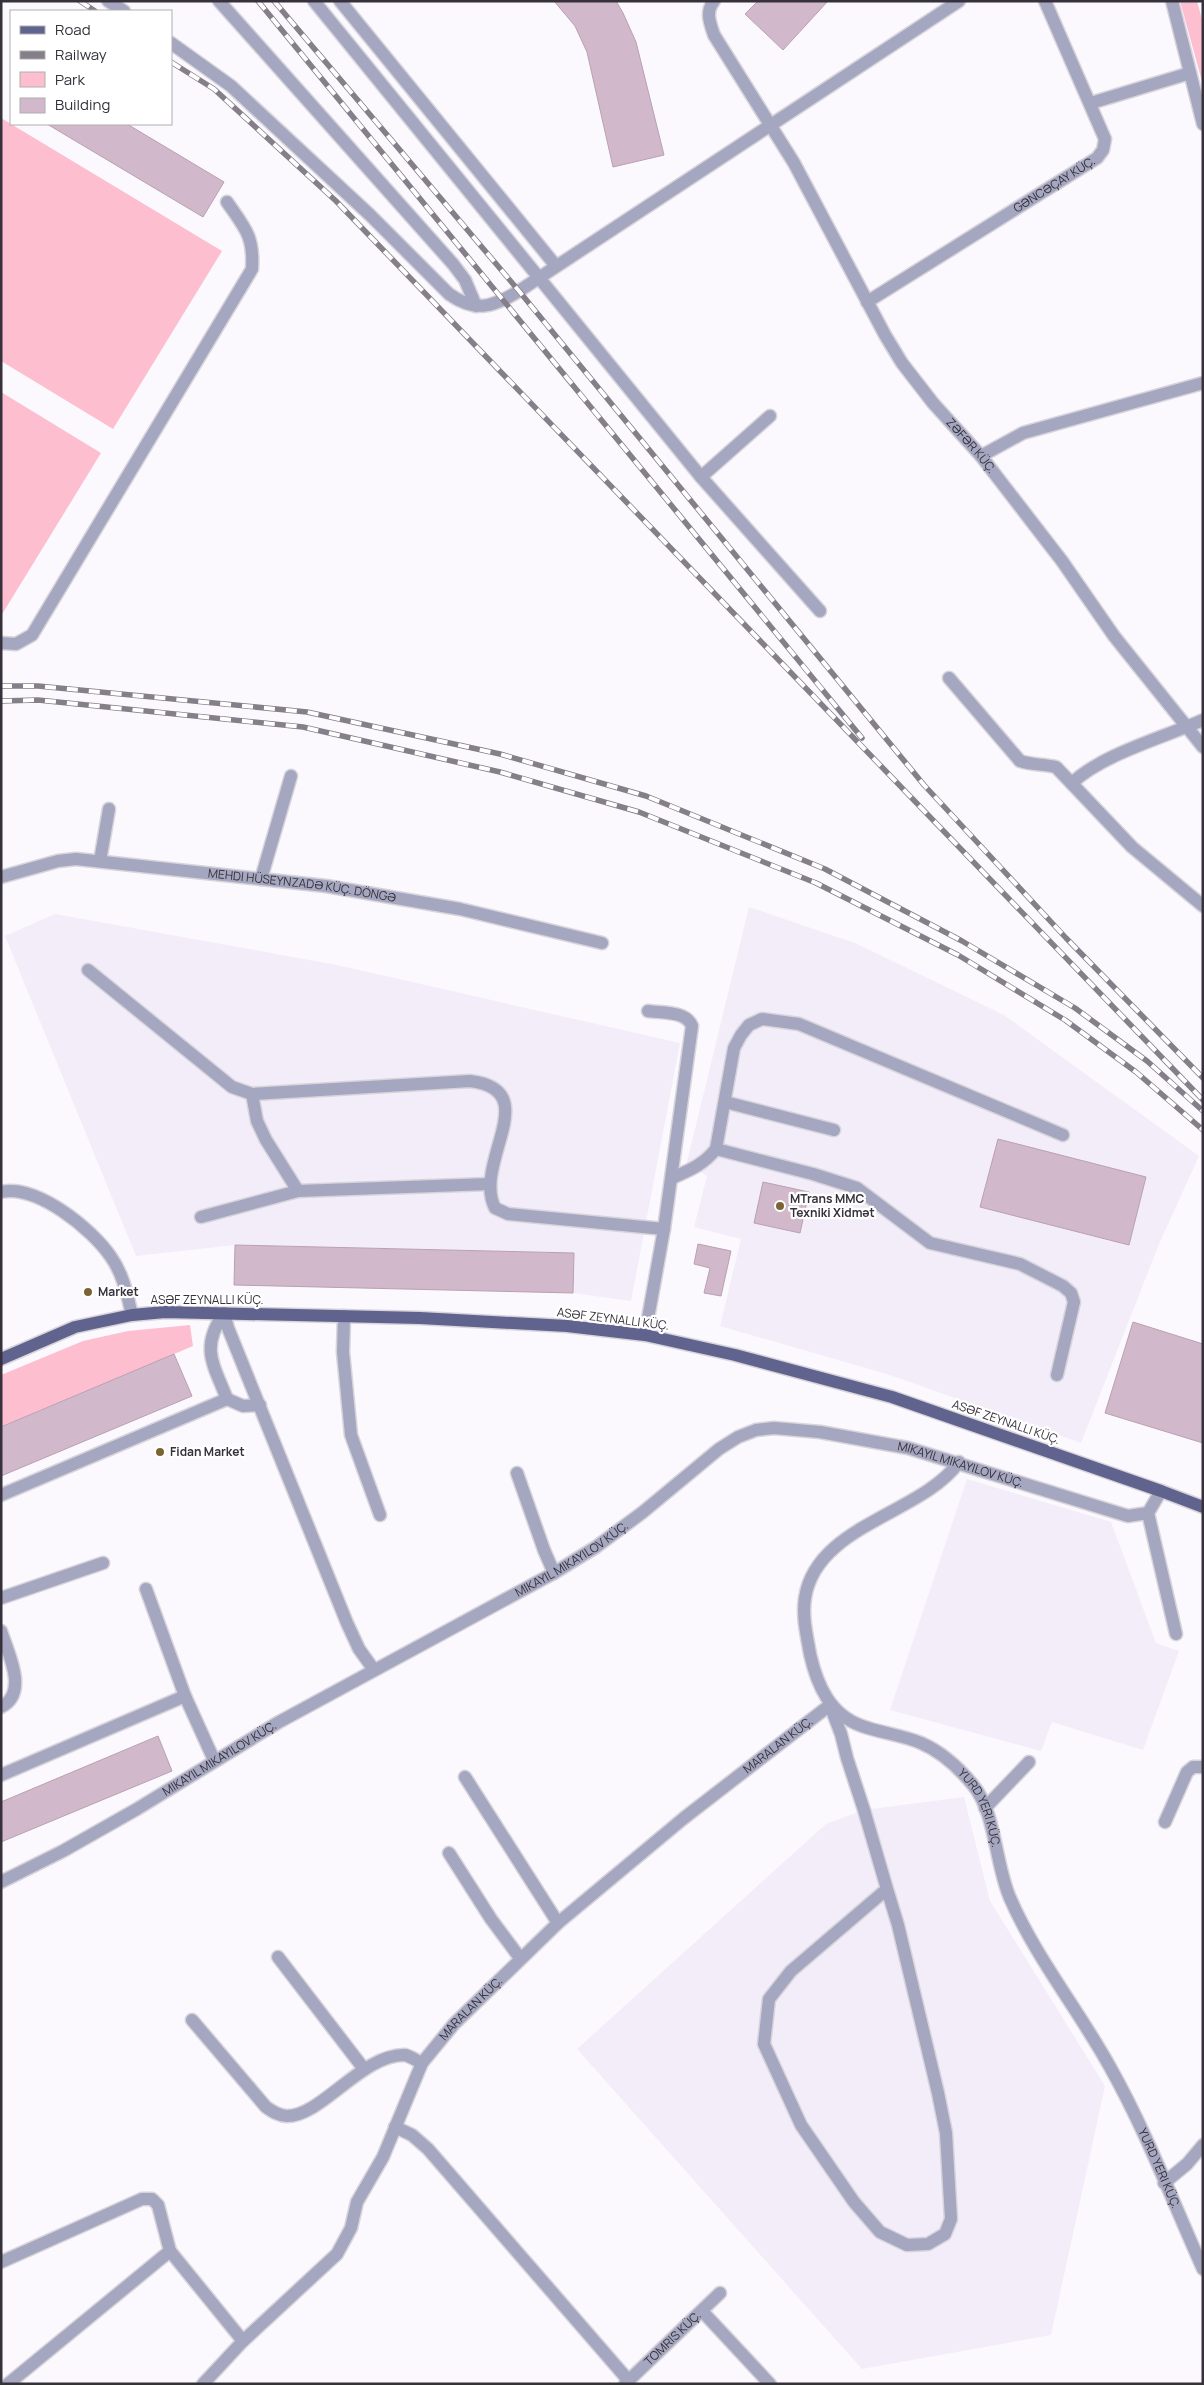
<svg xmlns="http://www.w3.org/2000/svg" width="1204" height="2385" font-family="Manrope,sans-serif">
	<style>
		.built { fill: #f3edfa }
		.green { fill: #fdbfd0 }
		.building { fill: #d1b8cb; stroke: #b9a0b3 }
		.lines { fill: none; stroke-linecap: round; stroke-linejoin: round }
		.minor-casing { stroke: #d8d4db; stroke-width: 15 }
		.major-casing { stroke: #d8d4db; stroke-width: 15 }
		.minor { stroke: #a5a7c0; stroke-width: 12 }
		.major { stroke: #60638d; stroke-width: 12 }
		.rail-casing { stroke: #847f88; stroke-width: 5.5 }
		.rail { stroke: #fff; stroke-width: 4; stroke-dasharray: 11; stroke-linecap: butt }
		.poi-dot { fill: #7c6334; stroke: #fff; stroke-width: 2 }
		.labels { text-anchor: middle; stroke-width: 4.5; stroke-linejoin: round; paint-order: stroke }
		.street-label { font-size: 12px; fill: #36313b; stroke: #fff }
		.poi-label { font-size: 12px; font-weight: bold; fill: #36313b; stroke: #fff; text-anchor: start }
	</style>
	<rect width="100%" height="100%" fill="#fbf8fe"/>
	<!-- built -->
	<path class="built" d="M749 907 855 943 1004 1015 1199 1156 1159 1244 1081 1443 890 1375 720 1326 741 1239 694 1227 707 1176 687 1162Z
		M55 914 337 965 680 1043 631 1301 573 1293V1253L235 1245 136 1256 5 936Z
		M967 1479 1111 1522 1156 1643 1179 1651 1143 1750 1052 1722 1041 1751 890 1710Z
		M964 1797 990 1901 1105 2086 1051 2335 862 2369 577 2049 826 1824 864 1810Z"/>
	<!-- green -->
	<path class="green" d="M1180 1H1197L1203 23V85Z
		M1 118 222 251 113 429 1 361Z
		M1 392 101 453 1 616Z
		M190 1325 193 1346 1 1427V1375L83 1341 128 1331Z"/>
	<!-- building -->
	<path class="building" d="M554 1H616L623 13 636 42 664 155 613 167 587 52 575 26Z
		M758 1H828L783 50 745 14Z
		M47 124H127L224 182 203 217Z
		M998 1139 1146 1177 1129 1245 980 1207Z
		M763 1182 809 1192 800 1233 754 1223Z
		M698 1244 731 1251 721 1296 704 1293 710 1268 694 1264Z
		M235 1245 574 1253 573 1293 234 1285Z
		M1133 1322 1203 1344V1443L1105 1413Z
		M174 1354 192 1396 1 1476V1427Z
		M158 1736 172 1771 1 1842V1802Z"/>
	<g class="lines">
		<!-- minor casing -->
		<g class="minor-casing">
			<g id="minor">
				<path d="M108 1 124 11"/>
				<path d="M219 1 453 264 465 280 476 306"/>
				<path d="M314 1 701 477 820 611"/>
				<path d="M340 1 556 266"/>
				<path id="s1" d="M714 1C705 12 710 23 714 35L794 163 885 335 902 363 933 403 981 456 1062 561 1114 636 1203 747"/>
				<path d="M1172 1 1203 124"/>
				<path d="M171 43 231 86 370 215 449 294C476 313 493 307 519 291L959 1"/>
				<path d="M1091 103 1190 73"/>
				<path id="s2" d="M867 302 1097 158 1103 150 1105 139 1045 1"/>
				<path d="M981 456 1023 433 1203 383"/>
				<path d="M701 477 770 416"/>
				<path d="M1 643 16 644 32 635 252 269C254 236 245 228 227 202"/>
				<path d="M949 678 1020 761C1032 765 1043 764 1056 767L1132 847 1203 906"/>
				<path d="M1072 783C1103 754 1162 738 1203 720"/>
				<path d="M100 861 109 809"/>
				<path id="s3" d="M1 877 58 861 76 859 326 886 460 909 602 943"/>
				<path d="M261 879 291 776"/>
				<path d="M88 970 232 1087 252 1094 470 1081C546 1090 472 1163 495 1208L508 1214 664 1229"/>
				<path d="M252 1094 257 1121 266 1140 298 1191"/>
				<path d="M725 1102 834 1130"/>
				<path d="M716 1149 813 1174 857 1188 930 1243 1020 1264 1063 1286 1071 1293 1074 1302 1057 1375"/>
				<path d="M672 1178C690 1170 703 1165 716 1149L734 1048 741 1035 749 1025 762 1019 799 1024 1063 1135"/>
				<path d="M1 1192C37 1184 92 1229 111 1257 123 1274 127 1294 132 1315"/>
				<path d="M201 1217 298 1191 489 1184"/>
				<path d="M224 1313 228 1328 347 1623 359 1649 374 1670"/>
				<path d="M224 1313C200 1348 213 1363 227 1399"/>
				<path d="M344 1316 343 1352 351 1435 380 1515"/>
				<path d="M645 1335 664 1229 692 1026C686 1011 663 1013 648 1011"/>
				<path id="s4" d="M959 1462C922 1514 816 1525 805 1598 802 1617 807 1636 810 1654 817 1685 830 1715 862 1726 881 1733 902 1735 921 1743 942 1752 959 1768 973 1785 996 1813 995 1864 1010 1898 1036 1958 1078 2009 1110 2067 1146 2131 1173 2202 1203 2269"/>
				<path d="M517 1473 544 1550 554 1573"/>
				<path d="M1 1495 227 1399 243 1406 260 1405"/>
				<path d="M1148 1513 1176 1634"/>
				<path d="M146 1589 185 1696 214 1760"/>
				<path d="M1 1598 103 1563"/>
				<path d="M1 1631C8 1653 29 1693 1 1707"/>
				<path d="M1 1775 185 1696"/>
				<path d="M465 1777 558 1923"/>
				<path d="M985 1808 1029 1762"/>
				<path d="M1165 1822 1187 1772 1193 1767H1203"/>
				<path d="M449 1853 491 1919 520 1958"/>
				<path id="s5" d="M1 1882 63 1851 137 1809 279 1722 554 1573 596 1547 643 1512 719 1449 738 1437 756 1430 774 1428 820 1432 908 1448 1128 1516 1148 1513 1161 1491"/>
				<path d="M278 1957 364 2069"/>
				<path d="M192 2020 266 2107C272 2111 279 2116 287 2116 322 2116 362 2054 405 2055 410 2056 417 2061 422 2063"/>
				<path d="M395 2127 412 2135 428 2149 629 2381"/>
				<path d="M1164 2183 1187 2164 1203 2145"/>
				<path d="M1 2262 142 2199H152L158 2205 170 2251 243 2341"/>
				<path d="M702 2311 770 2384"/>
				<path d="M8 2384 170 2251"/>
				<path id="s6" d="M203 2384 243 2341 337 2254 351 2228 357 2202 383 2157 422 2063 454 2024 558 1923 684 1818 830 1705 841 1734 847 1758 864 1810 887 1889 898 1925 938 2093 946 2133 951 2219 945 2234 928 2244 907 2245 880 2232 854 2202 801 2125 764 2044 769 1999 791 1971 887 1889"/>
				<path id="s7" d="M625 2384 720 2293"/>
			</g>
		</g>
		<!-- major casing -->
		<g class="major-casing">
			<path id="major" d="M1 1359 75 1327 132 1315 165 1312 420 1318 567 1326 645 1335 735 1355 892 1397 1161 1491 1203 1507"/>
		</g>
		<!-- minor -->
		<use href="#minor" class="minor"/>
		<!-- major -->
		<use href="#major" class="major"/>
		<!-- rail casing -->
		<g class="rail-casing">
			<path id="rail" d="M80 1 95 11
				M258 1 862 738
				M274 1 519 291 924 785 1066 938 1203 1078
				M171 62 214 89 336 201 1203 1100
				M1 686H38L307 712 500 754 646 796 825 869 962 941 1075 1008 1147 1061 1203 1111
				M1 701 38 700 303 727 500 772 639 812 816 883 958 955 1065 1020 1136 1072 1203 1130"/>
		</g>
		<!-- rail -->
		<use href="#rail" class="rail"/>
	</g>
	<!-- markers -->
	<g class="poi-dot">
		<circle cx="780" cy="1206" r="5"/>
		<circle cx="88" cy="1292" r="5"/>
		<circle cx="160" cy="1452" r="5"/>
	</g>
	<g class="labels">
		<!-- street labels -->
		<g class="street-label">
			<text dy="4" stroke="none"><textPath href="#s2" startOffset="221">GƏNCƏÇAY KÜÇ.</textPath></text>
			<text dy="4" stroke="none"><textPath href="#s1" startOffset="522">ZƏFƏR KÜÇ.</textPath></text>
			<text dy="4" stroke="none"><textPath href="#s3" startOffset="305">MEHDI HÜSEYNZADƏ KÜÇ. DÖNGƏ</textPath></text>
			<text x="207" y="1304">ASƏF ZEYNALLI KÜÇ.</text>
			<text transform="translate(613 1319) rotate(7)" y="4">ASƏF ZEYNALLI KÜÇ.</text>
			<text transform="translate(1006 1422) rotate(19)" y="4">ASƏF ZEYNALLI KÜÇ.</text>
			<text dy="4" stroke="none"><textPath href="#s5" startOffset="1091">MIKAYIL MIKAYILOV KÜÇ.</textPath></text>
			<text dy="4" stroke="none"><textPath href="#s5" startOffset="656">MIKAYIL MIKAYILOV KÜÇ.</textPath></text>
			<text dy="4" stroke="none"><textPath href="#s6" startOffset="875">MARALAN KÜÇ.</textPath></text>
			<text dy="4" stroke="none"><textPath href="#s5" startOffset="251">MIKAYIL MIKAYILOV KÜÇ.</textPath></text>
			<text dy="4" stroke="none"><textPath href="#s4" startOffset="514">YURD YERI KÜÇ.</textPath></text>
			<text dy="4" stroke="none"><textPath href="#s6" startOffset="470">MARALAN KÜÇ.</textPath></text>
			<text dy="4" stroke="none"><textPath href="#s4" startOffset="919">YURD YERI KÜÇ.</textPath></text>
			<text dy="4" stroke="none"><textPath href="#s7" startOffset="66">TOMRIS KÜÇ.</textPath></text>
		</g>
		<!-- poi labels -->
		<g class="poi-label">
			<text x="790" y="1203">MTrans MMC<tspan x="790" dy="14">Texniki Xidmət</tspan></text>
			<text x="98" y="1296">Market</text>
			<text x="170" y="1456">Fidan Market</text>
		</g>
	</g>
	<!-- border -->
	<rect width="1204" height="2385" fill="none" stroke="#36313b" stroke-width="5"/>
	<!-- legend -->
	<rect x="10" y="10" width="162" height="115" fill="#ffffff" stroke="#afadb1"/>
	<rect x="20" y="26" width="25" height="8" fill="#60638d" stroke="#afadb1"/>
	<text x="55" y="35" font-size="15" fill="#36313b">Road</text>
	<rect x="20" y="51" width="25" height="8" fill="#847f88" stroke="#afadb1"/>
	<text x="55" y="60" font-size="15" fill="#36313b">Railway</text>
	<rect x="20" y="72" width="25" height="15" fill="#fdbfd0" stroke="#afadb1"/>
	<text x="55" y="85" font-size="15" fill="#36313b">Park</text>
	<rect x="20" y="98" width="25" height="15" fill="#d1b8cb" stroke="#afadb1"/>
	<text x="55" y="110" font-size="15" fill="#36313b">Building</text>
</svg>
